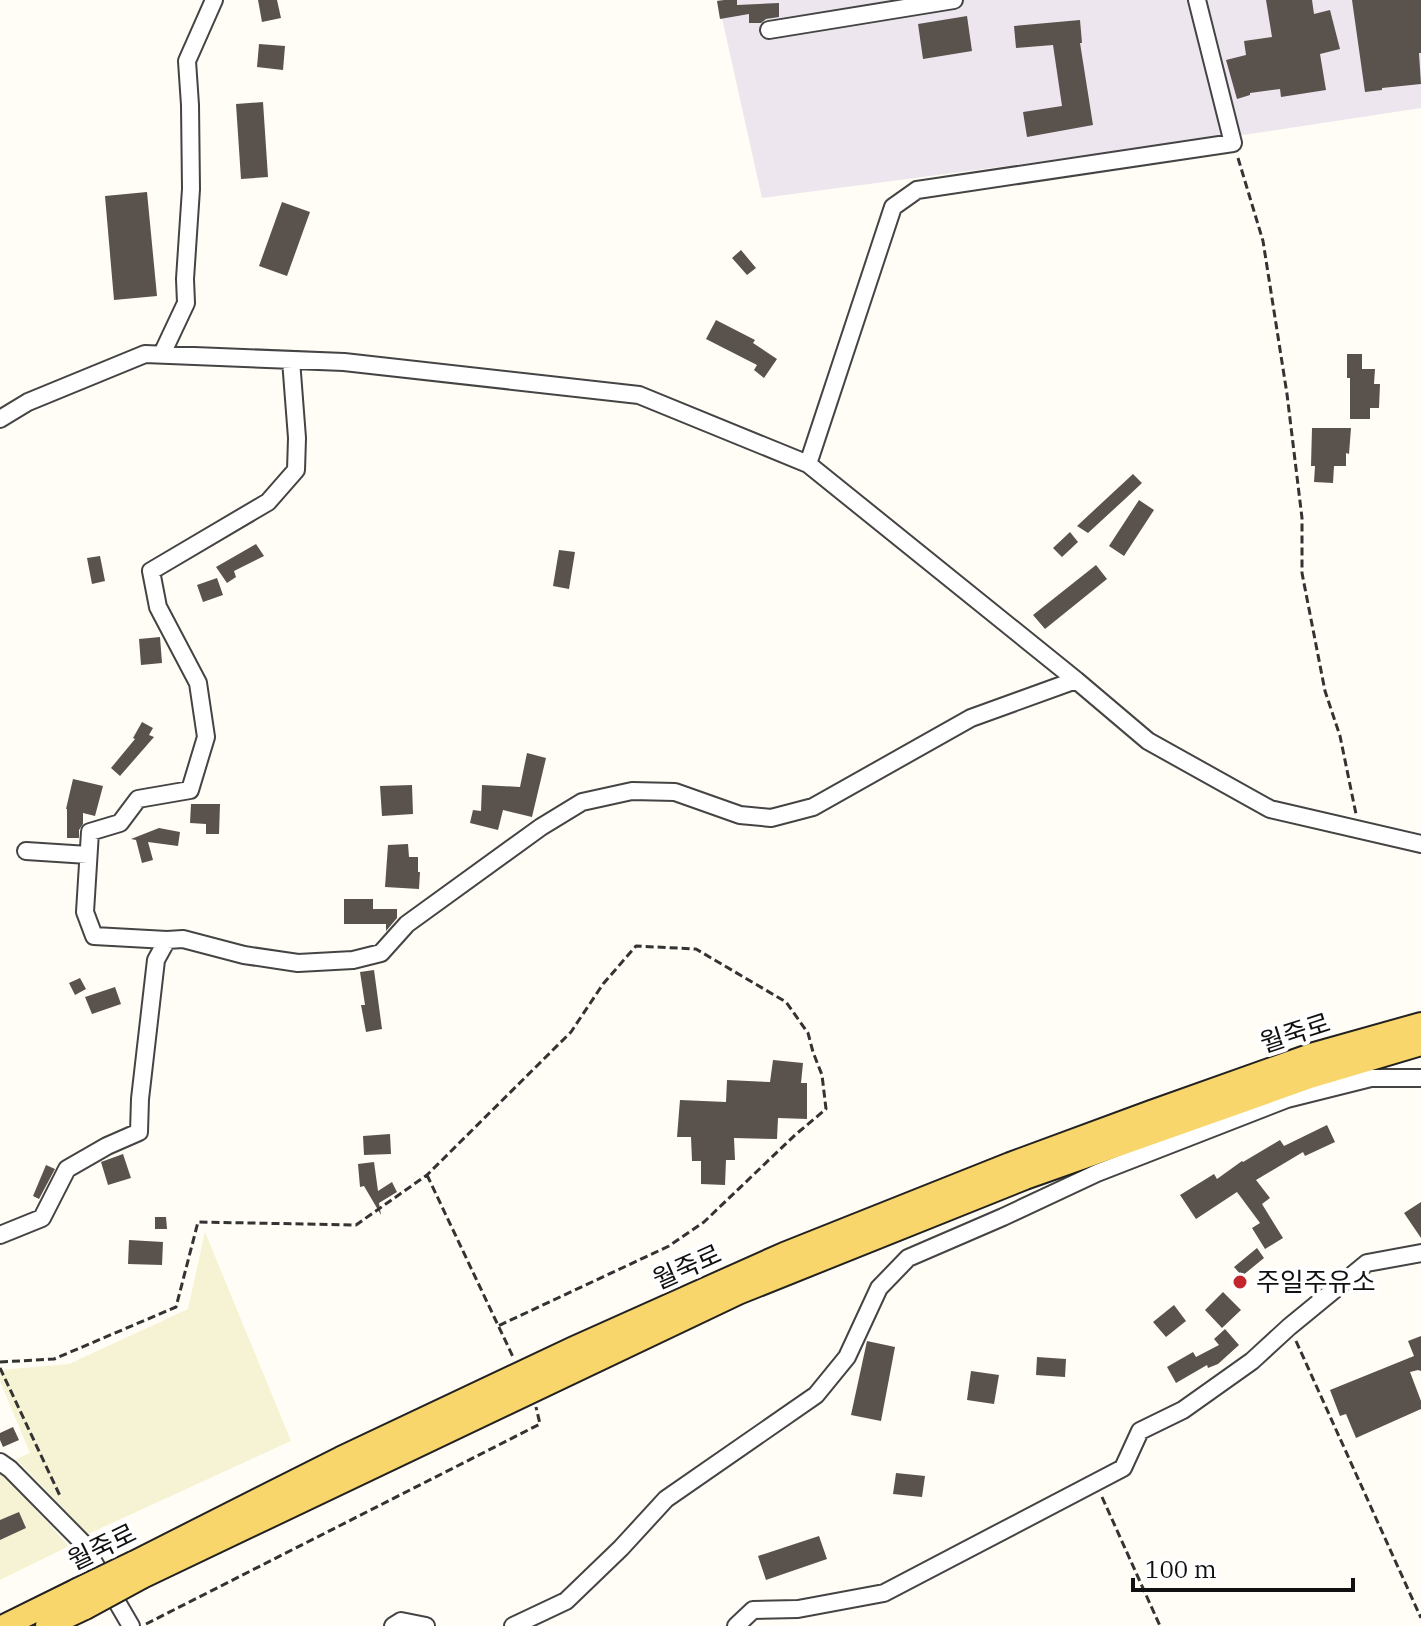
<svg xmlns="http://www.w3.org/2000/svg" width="1421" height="1626" font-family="'IBM Plex Serif','Noto Sans KR',serif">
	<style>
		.industrial { fill: #eee6ef }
		.farmland { fill: #f6f3d4 }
		.building { fill: #5a524d }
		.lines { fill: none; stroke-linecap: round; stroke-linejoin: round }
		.minor-casing { stroke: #444; stroke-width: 20 }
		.major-casing { stroke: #222; stroke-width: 26 }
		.path { stroke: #333; stroke-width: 3; stroke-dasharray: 8 4; stroke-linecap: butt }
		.minor { stroke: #fff; stroke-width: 16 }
		.major { stroke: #f9d66b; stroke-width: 22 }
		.major-bridge-casing { stroke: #222; stroke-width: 26; stroke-linecap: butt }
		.major-bridge { stroke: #f9d66b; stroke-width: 22 }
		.poi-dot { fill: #c4262e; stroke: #fff; stroke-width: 3 }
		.labels { text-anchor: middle; stroke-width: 8; stroke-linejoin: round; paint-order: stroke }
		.street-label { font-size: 26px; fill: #111; stroke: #fff }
		.poi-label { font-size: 26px; fill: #111; stroke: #fff; text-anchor: start }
	</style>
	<rect width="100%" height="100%" fill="#fffdf5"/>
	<!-- industrial -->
	<path class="industrial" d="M718 0H1421V108L1257 133 762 198Z"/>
	<!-- farmland -->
	<path class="farmland" d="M205 1232 291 1441 88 1534 16 1459 30 1453 0 1381V1370L69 1364 188 1309Z
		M0 1471 69 1546 0 1580Z"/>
	<!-- building -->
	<path class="building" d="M258 0H277L281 18 262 22Z
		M724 0H737V5L779 3V17L766 19 761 23H749V14L720 19 717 1Z
		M1266 0H1312L1314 14 1330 10 1340 49 1320 54 1326 90 1281 97 1280 89 1250 93V95L1237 99 1226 60 1246 55 1244 41 1272 37Z
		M1352 0H1421V53H1419L1421 84 1382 88V90L1365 92Z
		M967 16 972 51 923 59 918 24Z
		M1080 20 1082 43H1080L1093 125 1027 137 1023 112 1062 106 1053 45 1016 48 1014 26Z
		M259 44 285 46 283 70 257 67Z
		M263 102 268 177 241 179 236 104Z
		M147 192 157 296 114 300 105 196Z
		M282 202 310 212 287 276 259 266Z
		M741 250 756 268 747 275 732 258Z
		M716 320 755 340 753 343 777 359 764 378 754 370 757 365 706 339Z
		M1347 354H1362V369H1375L1374 384H1380L1379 408H1370V419H1350V378H1347Z
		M1312 428H1351L1349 454 1346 453V466H1334L1333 483 1314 482 1315 466H1311Z
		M1133 474 1142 483 1125 499 1088 533 1077 526Z
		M1139 500 1154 510 1124 556 1109 546Z
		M1070 532 1078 542 1062 557 1053 548Z
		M256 544 264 556 234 571 236 577 227 583 216 567Z
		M559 550 575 552 569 589 553 586Z
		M100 556 105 581 92 584 87 558Z
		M1096 565 1107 579 1045 629 1033 615Z
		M217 578 223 595 203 602 197 585Z
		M160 637 162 663 141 665 139 639Z
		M142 722 153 728 149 735 154 737 120 776 111 768 135 739 133 738Z
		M527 753 546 758 532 817 503 810 498 830 470 823 473 810 481 811 482 785 520 787Z
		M73 779 103 786 95 816 83 813V824L79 830V838H67V809H66Z
		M412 785 413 814 382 816 380 786Z
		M191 804H220L219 834H206V824L190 823Z
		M159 828 180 832 178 846 148 842 153 860 142 863 136 840 131 839Z
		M408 844 409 857H418V872H420L419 889 385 887 388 845Z
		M344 899H373V909H397V918L386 931V924H344Z
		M374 970 382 1029 366 1032 361 1005H365L360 972Z
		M80 978 86 989 75 995 69 983Z
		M115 987 121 1004 92 1014 85 997Z
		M773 1060 803 1063 801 1083H807V1119L778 1118 777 1139 734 1138 735 1160H726L725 1185 701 1184V1161H692L691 1137H677L680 1100 726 1102 727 1080 770 1082Z
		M1327 1125 1335 1142 1305 1156 1303 1152 1256 1180 1270 1198 1262 1204 1283 1238 1265 1249 1252 1228 1260 1223 1237 1192 1196 1219 1180 1195 1214 1174 1217 1179 1242 1161 1243 1162 1280 1140 1284 1146Z
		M390 1134 391 1154 364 1155 363 1136Z
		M123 1154 131 1178 108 1185 101 1162Z
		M374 1162 378 1191 392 1182 397 1192 379 1203 381 1215 364 1186 360 1187 358 1164Z
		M46 1165 55 1169 39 1199 33 1196Z
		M1421 1202V1238L1404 1213Z
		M155 1217H166L167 1229H155Z
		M129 1240 163 1242 162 1265 128 1264Z
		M1257 1248 1264 1258 1242 1276 1234 1267Z
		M1223 1292 1241 1310 1222 1328 1205 1310Z
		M1174 1305 1186 1321 1166 1337 1153 1322Z
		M1225 1329 1239 1345 1218 1364 1208 1368 1207 1365 1176 1383 1167 1367 1193 1352 1196 1357 1219 1345 1214 1339Z
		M1421 1336V1371L1418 1370 1410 1372 1421 1401V1409L1356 1438 1346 1414 1340 1416 1330 1390 1414 1356 1408 1341Z
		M867 1341 895 1347 881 1421 851 1415Z
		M1037 1357 1066 1359 1065 1377 1036 1375Z
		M971 1371 999 1375 994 1404 967 1400Z
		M13 1427 19 1440 3 1447 0 1440V1433Z
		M896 1473 925 1476 922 1497 893 1494Z
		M19 1512 26 1528 0 1540V1520Z
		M819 1536 827 1559 766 1580 758 1556Z"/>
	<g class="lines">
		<!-- minor casing -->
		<g class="minor-casing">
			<path id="minor" d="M769 30 954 0
				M162 354 186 303 185 279 191 189 190 105 187 61 214 0
				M0 419 28 402 145 354 344 362 639 395 808 464 1076 680 1148 741 1270 809 1421 844
				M808 464 893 207 917 190 1233 143 1197 0
				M26 851 88 855
				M167 940 94 936 85 912 90 832 120 823 138 799 190 790 206 737 198 683 158 607 151 571 268 502 296 470 297 438 291 360
				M0 1235 42 1218 67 1169 107 1146 139 1132 140 1099 156 960 167 940 183 939 244 955 298 963 353 960 381 953 407 924 541 827 582 802 632 791 675 792 740 815 771 818 813 807 971 718 1076 680
				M0 1462 10 1469 82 1542 131 1626
				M393 1626 401 1621 426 1626
				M513 1626 566 1601 621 1548 666 1499 816 1395 847 1357 879 1288 908 1258 1003 1217 1097 1173 1287 1099 1371 1078H1421
				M736 1626 753 1610 798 1609 884 1593 1123 1468 1140 1431 1183 1410 1252 1361 1289 1327 1367 1263 1421 1253"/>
		</g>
		<!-- major casing -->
		<g class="major-casing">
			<path id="major" d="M133 1563 341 1458 574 1348 784 1254 1010 1164 1151 1112 1314 1054 1421 1024
				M142 1577 738 1293 1025 1178 1310 1077 1421 1044
				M4 1626 77 1590
				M47 1626 85 1608"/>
		</g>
		<!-- path -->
		<path class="path" d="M1238 158 1263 241 1287 394 1302 518V573L1325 691 1340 736 1356 814
			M427 1175 514 1359
			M1296 1341 1421 1618
			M0 1362 54 1359 176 1307 198 1222 356 1225 427 1175 571 1032 603 984 636 946 696 949 786 1002 808 1033 813 1052 822 1075 826 1109 795 1135 704 1222 669 1246 498 1326
			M0 1368 61 1498
			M1102 1497 1160 1626
			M146 1624 540 1424 536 1407"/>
		<!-- minor -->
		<use href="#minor" class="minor"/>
		<!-- major -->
		<use href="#major" class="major"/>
		<!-- major-bridge casing -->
		<g class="major-bridge-casing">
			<path id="major-bridge" d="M77 1590 133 1563
				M85 1608 142 1577"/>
		</g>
		<!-- major-bridge -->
		<use href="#major-bridge" class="major-bridge"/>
	</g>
	<!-- markers -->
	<circle class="poi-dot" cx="1240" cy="1282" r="8"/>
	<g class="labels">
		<!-- street labels -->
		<g class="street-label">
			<text transform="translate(1295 1033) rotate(-18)" y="9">월죽로</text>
			<text transform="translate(687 1267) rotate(-24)" y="9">월죽로</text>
			<text transform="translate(102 1547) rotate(-26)" y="9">월죽로</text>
		</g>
		<!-- poi labels -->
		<g class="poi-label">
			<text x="1256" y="1291">주일주유소</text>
		</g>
	</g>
	<!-- scale -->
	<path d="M1133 1578v12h220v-12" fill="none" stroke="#111111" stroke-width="4"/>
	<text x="1145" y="1578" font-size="24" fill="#111111" stroke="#ffffff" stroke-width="6" paint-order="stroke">100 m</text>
</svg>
